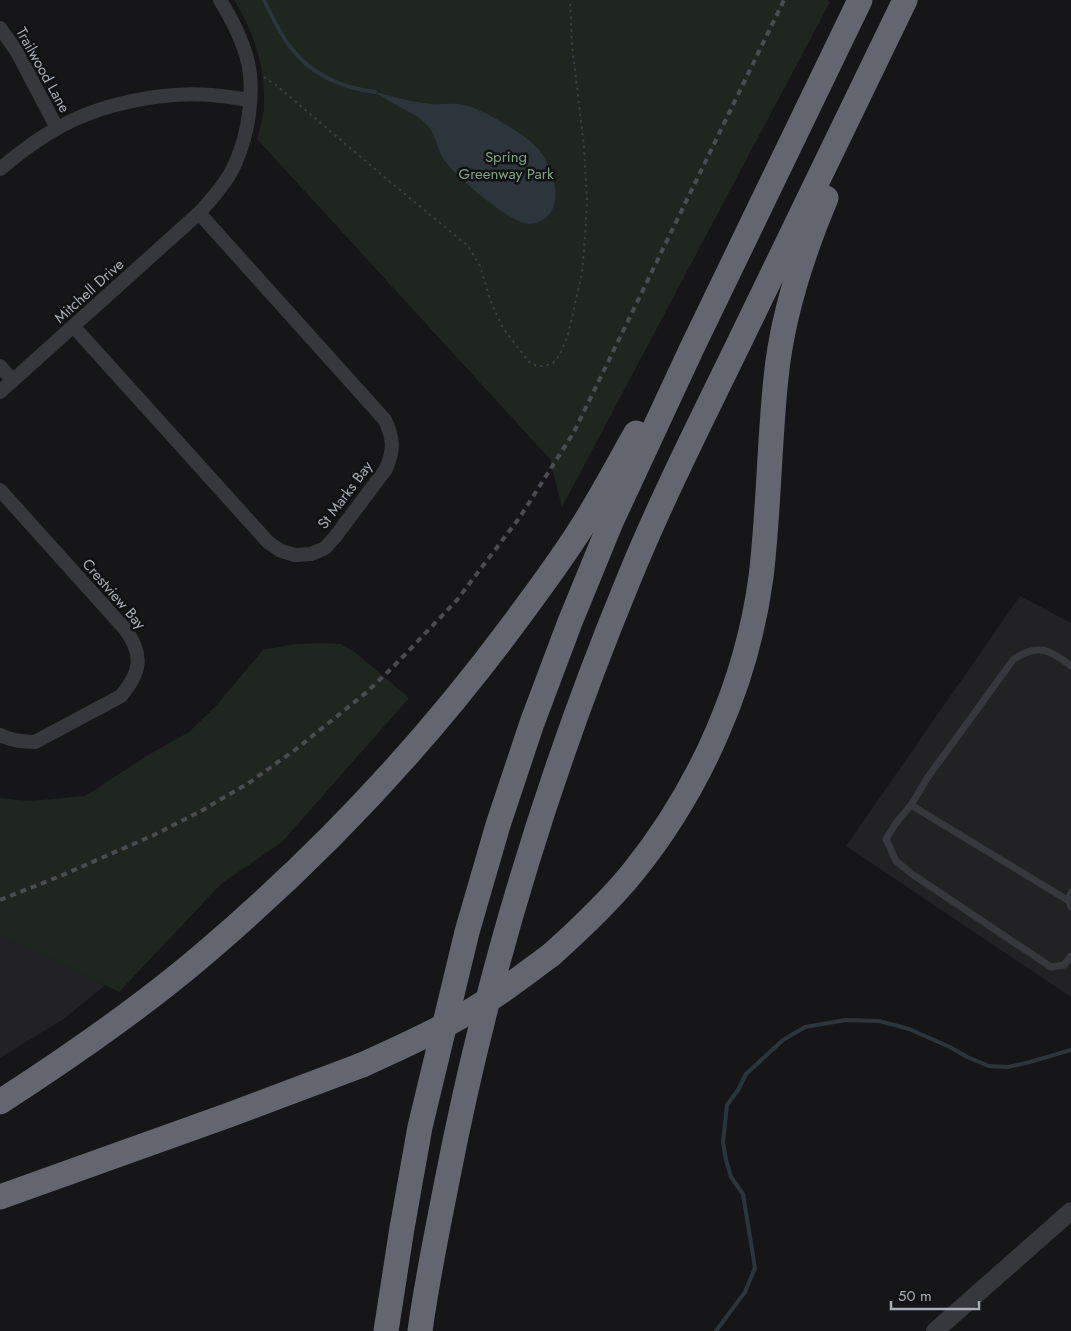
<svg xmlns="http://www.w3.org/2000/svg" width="1071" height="1331" font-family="Jost,sans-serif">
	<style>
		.built { fill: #222225 }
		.green { fill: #1e261f }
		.water { fill: #2c353c }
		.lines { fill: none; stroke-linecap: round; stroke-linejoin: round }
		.stream { stroke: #2c353c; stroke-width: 4 }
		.path { stroke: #3d3f44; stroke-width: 2; stroke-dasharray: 2.5 4; stroke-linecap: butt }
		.service { stroke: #37383d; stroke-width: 7 }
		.minor { stroke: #37383d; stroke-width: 14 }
		.tertiary { stroke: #37383d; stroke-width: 18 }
		.motorway { stroke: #63666e; stroke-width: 25 }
		.rail { stroke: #4a4c52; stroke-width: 4; stroke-dasharray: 6 5; stroke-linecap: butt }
		.motorway-bridge { stroke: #63666e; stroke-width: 25 }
		.labels { text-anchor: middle; stroke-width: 5; stroke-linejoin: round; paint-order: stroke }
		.street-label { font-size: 15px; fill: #a8adb8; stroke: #111113 }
		.park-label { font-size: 15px; fill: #7fa381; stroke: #111113 }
	</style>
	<rect width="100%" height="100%" fill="#161618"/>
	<!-- built -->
	<path class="built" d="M1020 596 1071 623V997L846 846Z
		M243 864 171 931 65 1018 0 1058V883Z"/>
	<!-- green -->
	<path class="green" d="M234 0H827L830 2 562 507 549 456 548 457 257 139C260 128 264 116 264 104 265 66 254 32 234 0Z
		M323 643 341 644 356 653 409 698 281 843 222 883 119 992 4 935 0 937V798L29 801 85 796 150 754 189 732 215 707 263 650 296 644Z"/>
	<!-- water -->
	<path class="water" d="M375 92C394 97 412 102 431 104 443 105 456 102 468 106 486 112 506 124 522 135 532 142 542 151 547 162 556 179 562 208 543 220 536 224 529 225 521 222 503 216 452 174 443 158 436 146 436 134 426 124 418 115 408 112 398 106 390 102 383 97 375 92Z"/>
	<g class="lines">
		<!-- stream -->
		<path class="stream" d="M264 0C272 16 280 34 291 48 312 75 343 88 375 92
			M716 1331 745 1292 755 1268 743 1194 731 1177 726 1160 723 1142 727 1105 738 1090 746 1074 783 1040 805 1027 846 1020 879 1021 909 1029 950 1047 967 1057 989 1066 1008 1067 1030 1062 1071 1050"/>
		<!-- path -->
		<path class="path" d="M264 77 276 85 383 176 468 246 480 266 491 302 503 328 529 362 537 366H545L553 363 559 356 568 335 582 273 585 236 587 201 584 147 572 45 570 0"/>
		<!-- service -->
		<path class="service" d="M1071 666C1050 649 1036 643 1013 660L928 777 911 805 896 823 886 839 896 861 912 874 1051 967 1064 965 1071 956
			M911 805 1069 901
			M1071 892 1069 901 1071 907"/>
		<!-- minor -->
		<path class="minor" d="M0 28 17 52 57 128
			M0 169C18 154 36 140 56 129 99 104 162 91 212 95 224 96 237 98 250 100
			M74 327 268 542 281 551 295 555 311 554 325 548 335 537 386 469C394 450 394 439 385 420L199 213
			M0 366 13 381
			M0 392 199 213C210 201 221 189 230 174 246 145 253 107 250 74 247 48 233 21 220 0
			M0 490 125 629C144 655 141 672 121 696L35 742C22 742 11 741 0 735"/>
		<!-- tertiary -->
		<path class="tertiary" d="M935 1331 1071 1211"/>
		<!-- motorway -->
		<path class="motorway" d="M551 955C580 929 608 903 633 872 700 789 747 683 761 577 769 511 769 444 776 378 782 316 802 255 826 198
			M0 1102C71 1056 141 1008 205 953 319 856 423 746 512 626 537 592 563 558 585 522 603 493 619 463 636 433
			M0 1197 229 1115 362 1065
			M386 1331 402 1228 420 1127 467 932 498 825 532 723 570 622 611 522 691 350 860 0
			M420 1331C427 1279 438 1227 448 1176 488 971 548 775 628 581 661 500 701 421 740 341 795 228 850 114 905 0"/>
		<!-- rail -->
		<path class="rail" d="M0 900 58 877 154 835 201 811 247 784 295 750 367 692 395 665 457 600 520 517 574 432 784 0"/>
		<!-- motorway-bridge -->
		<path class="motorway-bridge" d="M362 1065C404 1046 446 1027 485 1002 508 988 529 971 551 955"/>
	</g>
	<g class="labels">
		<!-- street labels -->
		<g class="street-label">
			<text transform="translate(43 70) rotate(61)" y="5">Trailwood Lane</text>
			<text transform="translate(89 291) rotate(-42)" y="5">Mitchell Drive</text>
			<text transform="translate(345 495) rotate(-53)" y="5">St Marks Bay</text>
			<text transform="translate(114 594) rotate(49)" y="5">Crestview Bay</text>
		</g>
		<!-- park labels -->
		<g class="park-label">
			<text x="506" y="162">Spring<tspan x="506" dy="17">Greenway Park</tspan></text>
		</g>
	</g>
	<!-- scale -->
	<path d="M891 1301v8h88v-8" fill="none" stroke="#a8adb8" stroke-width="2.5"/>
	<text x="898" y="1301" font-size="15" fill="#a8adb8" stroke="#111113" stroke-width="4" paint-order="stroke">50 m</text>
</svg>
